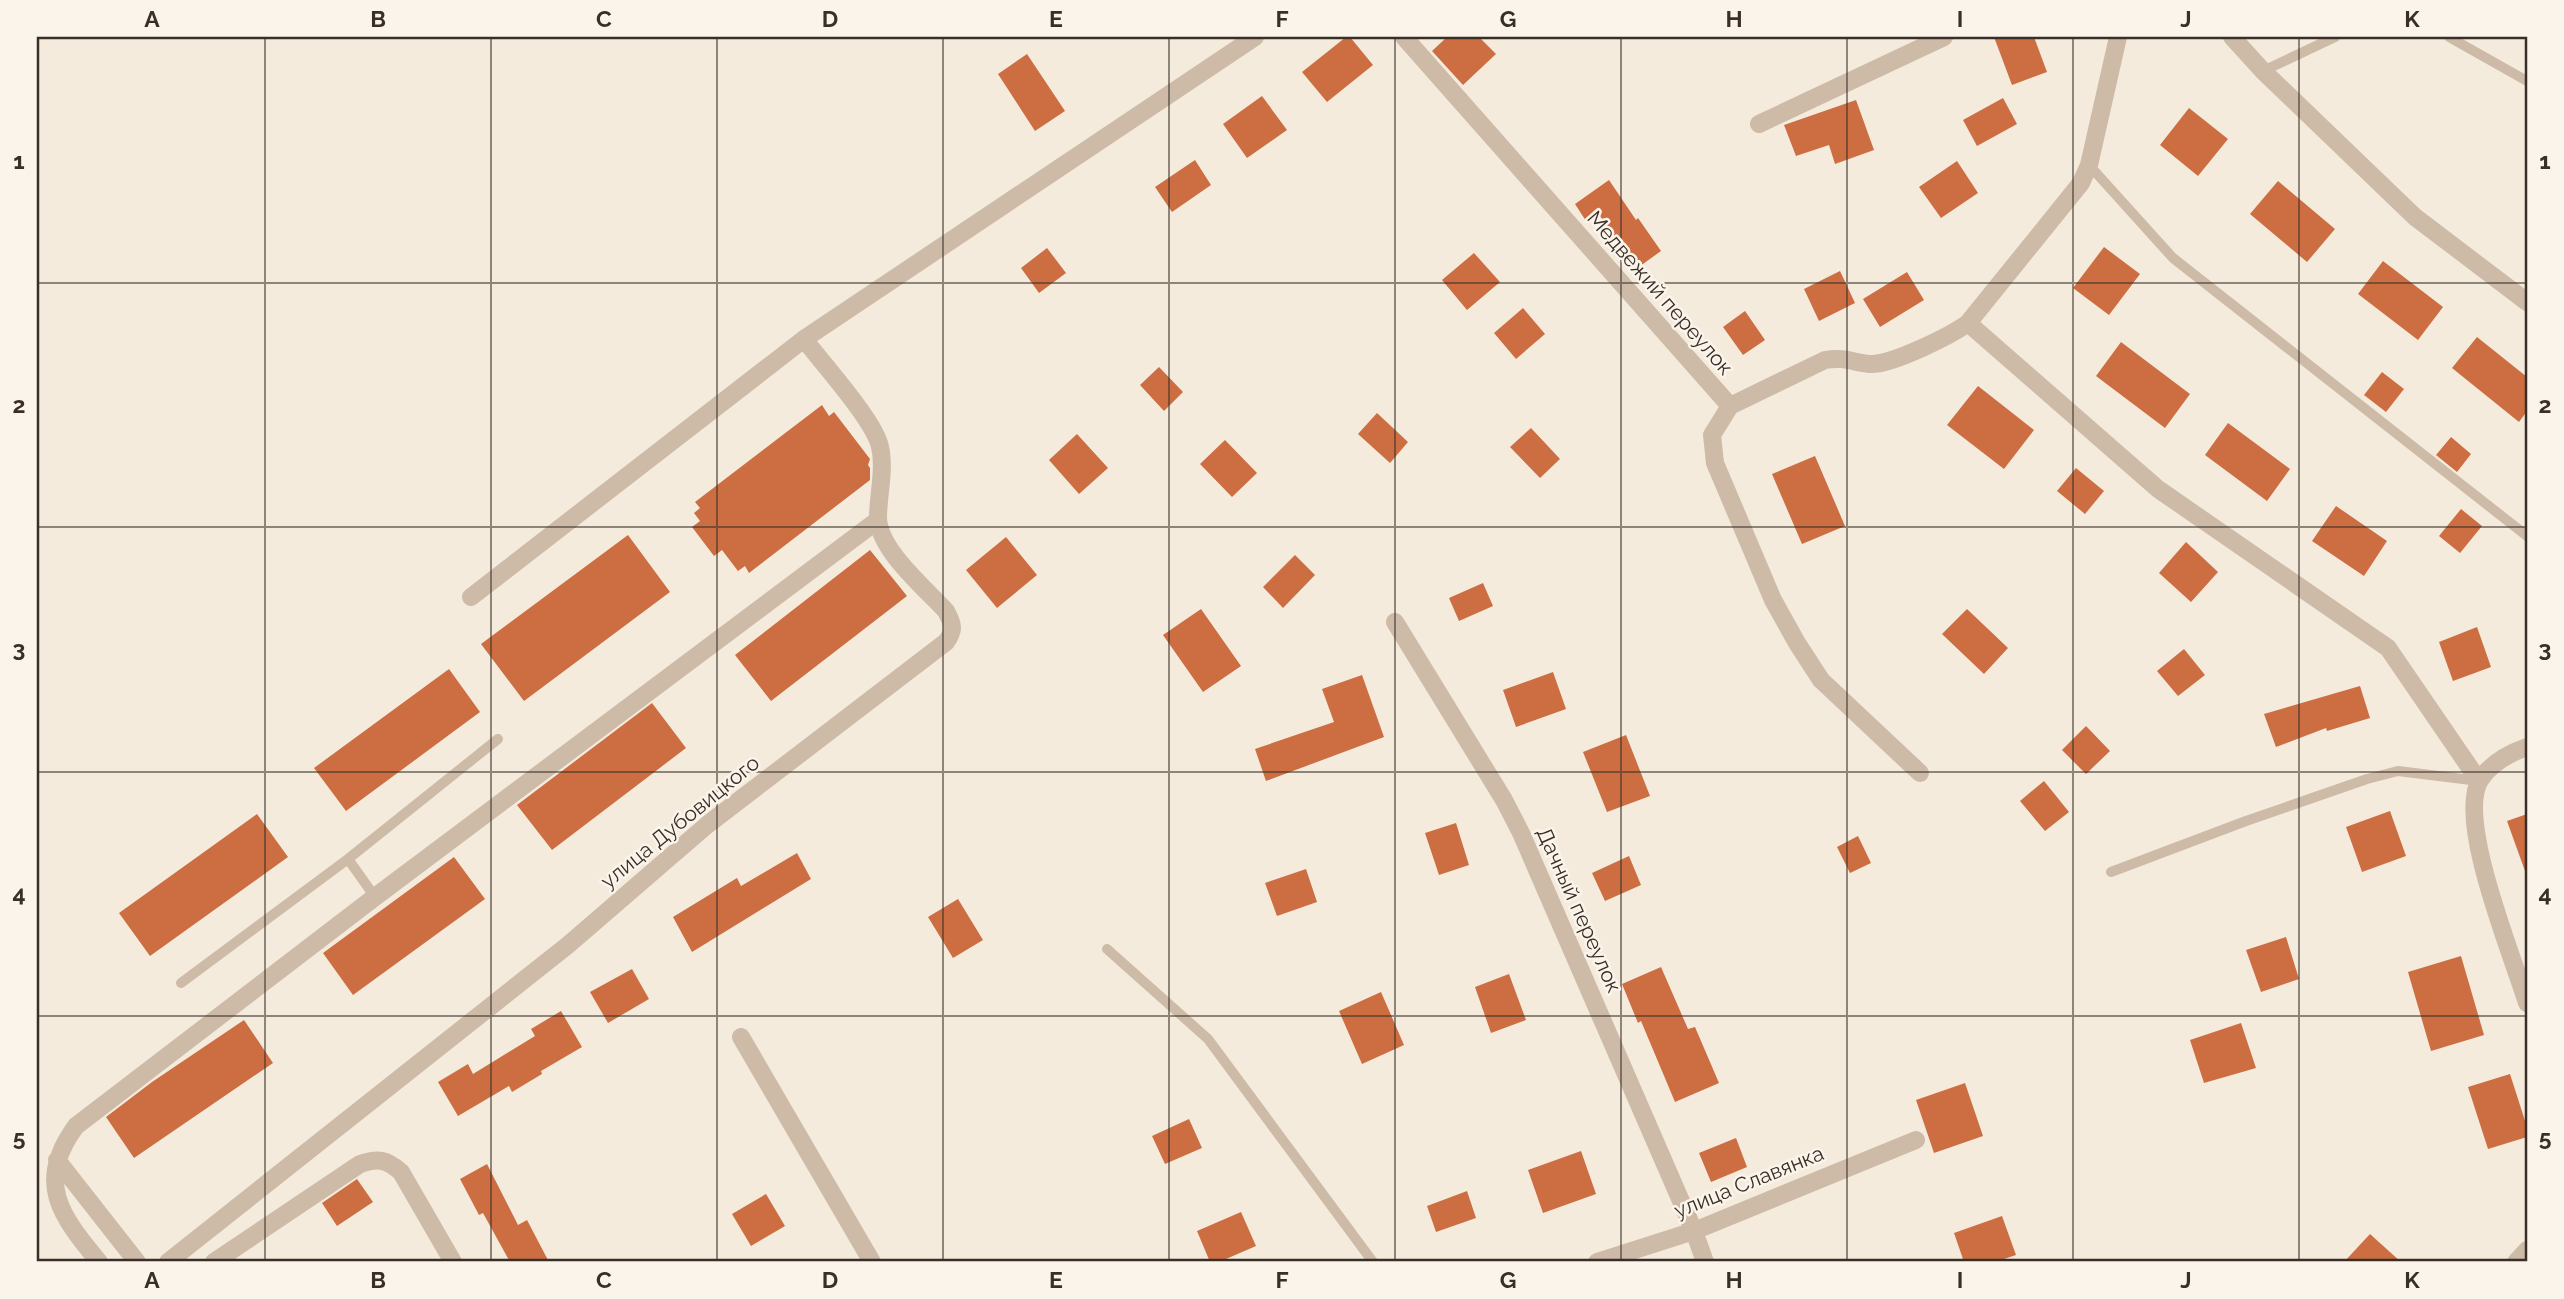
<svg xmlns="http://www.w3.org/2000/svg" width="2564" height="1299" font-family="Raleway,sans-serif">
	<style>
		.building { fill: #cd6d42 }
		.lines { fill: none; stroke-linecap: round; stroke-linejoin: round }
		.service { stroke: #cdbba8; stroke-width: 10 }
		.minor { stroke: #cdbba8; stroke-width: 18 }
		.grid { fill: none; stroke: #392f28; stroke-width: 2; stroke-opacity: 0.55 }
		.labels { text-anchor: middle; stroke-width: 5; stroke-linejoin: round; paint-order: stroke }
		.street-label { font-size: 21px; fill: #392f28; stroke: #fbf4ea }
		.neatline { fill: none; stroke: #392f28; stroke-width: 2.5 }
		.grid-label { font-size: 23px; text-anchor: middle; font-weight: bold; fill: #392f28 }
	</style>
	<rect width="100%" height="100%" fill="#f4ebdd"/>
	<!-- building -->
	<path class="building" d="M1346 37H1350L1373 65 1327 102 1302 72Z
		M1447 37H1479L1496 54 1463 85 1432 51Z
		M1994 37H2034L2047 72 2012 85Z
		M1027 54 1065 111 1035 131 998 74Z
		M1262 96 1287 130 1247 158 1223 124Z
		M2003 98 2017 124 1977 146 1963 120Z
		M1856 100 1874 150 1835 164 1829 145 1796 156 1784 125Z
		M2189 108 2228 139 2198 176 2160 145Z
		M1195 160 1211 185 1172 212 1155 187Z
		M1957 161 1978 193 1941 218 1919 187Z
		M1609 180 1636 220 1638 218 1661 251 1636 269 1600 216 1588 224 1575 204Z
		M2278 181 2335 229 2307 262 2250 214Z
		M2104 247 2140 274 2109 315 2073 288Z
		M1047 248 1066 273 1039 293 1021 268Z
		M1474 253 1500 282 1467 310 1442 280Z
		M2383 261 2443 307 2418 340 2358 294Z
		M1840 271 1855 303 1819 321 1804 289Z
		M1907 272 1924 300 1880 327 1863 299Z
		M1523 308 1545 334 1516 359 1494 333Z
		M1745 311 1765 340 1743 355 1723 327Z
		M2477 337 2527 377V411L2519 422 2452 368Z
		M2121 342 2190 394 2165 428 2096 376Z
		M1159 367 1183 392 1164 411 1140 385Z
		M2382 372 2404 389 2386 412 2364 395Z
		M1978 386 2034 430 2004 469 1947 425Z
		M822 405 829 416 834 412 870 459 868 465 870 468V480L749 573 745 566 738 571 722 550 714 556 692 527 700 521 694 513 700 508 695 502Z
		M1377 413 1408 442 1390 463 1358 434Z
		M2228 423 2290 469 2267 501 2205 455Z
		M1531 428 1560 459 1540 478 1510 447Z
		M1077 434 1108 468 1079 494 1049 460Z
		M2451 437 2471 454 2457 472 2436 455Z
		M1225 440 1257 473 1232 497 1200 464Z
		M1815 456 1845 526 1802 544 1772 474Z
		M2076 468 2104 491 2085 514 2057 491Z
		M2336 506 2387 541 2364 576 2312 541Z
		M2461 509 2482 526 2460 553 2439 536Z
		M628 535 670 592 524 701 481 644Z
		M1006 537 1037 575 997 608 966 570Z
		M2186 542 2218 572 2191 602 2159 573Z
		M870 550 907 596 771 701 735 655Z
		M1295 555 1315 575 1283 608 1263 587Z
		M1483 583 1493 606 1459 621 1449 598Z
		M1201 609 1241 666 1203 692 1163 635Z
		M1967 609 2008 648 1984 674 1942 634Z
		M2477 627 2491 667 2453 681 2439 642Z
		M2184 649 2205 675 2178 696 2157 671Z
		M449 669 480 712 346 811 314 768Z
		M1553 672 1566 709 1516 727 1503 690Z
		M1362 675 1384 737 1266 781 1255 749 1334 722 1322 689Z
		M2360 686 2370 718 2327 731 2326 728 2276 747 2264 714Z
		M652 703 686 748 552 850 517 805Z
		M2086 726 2110 751 2086 774 2062 750Z
		M1626 735 1650 796 1607 812 1583 752Z
		M2044 781 2069 812 2045 831 2020 801Z
		M2390 811 2406 856 2362 872 2346 827Z
		M257 814 288 857 150 956 119 913Z
		M2527 814V871H2525L2507 821Z
		M1456 823 1469 865 1439 875 1425 833Z
		M1858 836 1871 863 1850 873 1837 847Z
		M797 853 811 879 692 952 673 917 737 878 741 886Z
		M1629 856 1641 885 1605 901 1592 873Z
		M454 857 485 899 353 995 323 953Z
		M1306 869 1317 902 1277 916 1265 883Z
		M958 899 983 940 953 958 928 917Z
		M2286 937 2299 979 2261 992 2246 950Z
		M2461 956 2484 1035 2431 1051 2408 972Z
		M1661 967 1688 1029 1695 1027 1719 1083 1675 1102 1641 1021 1638 1023 1622 984Z
		M632 969 649 999 608 1023 590 992Z
		M1509 974 1526 1020 1491 1033 1475 987Z
		M1381 992 1404 1045 1362 1064 1339 1011Z
		M561 1011 582 1047 541 1071 542 1074 512 1092 509 1086 458 1116 438 1082 468 1064 473 1074 535 1036 531 1029Z
		M244 1020 273 1063 134 1158 106 1117 152 1082Z
		M2241 1023 2256 1068 2204 1083 2190 1040Z
		M2510 1074 2527 1127V1137L2488 1149 2468 1087Z
		M1965 1083 1983 1136 1934 1153 1916 1100Z
		M1189 1119 1202 1148 1165 1164 1152 1136Z
		M1736 1138 1747 1167 1711 1182 1699 1153Z
		M1581 1151 1596 1194 1543 1213 1528 1170Z
		M487 1164 518 1225 527 1220 549 1262H510L483 1213 479 1215 460 1179Z
		M357 1179 373 1202 337 1226 322 1203Z
		M1467 1191 1476 1218 1436 1232 1427 1206Z
		M766 1194 785 1226 751 1246 732 1214Z
		M1241 1212 1256 1246 1219 1262H1210L1197 1231Z
		M2002 1216 2016 1255 1995 1262H1964L1954 1233Z
		M2370 1234 2401 1262H2344Z"/>
	<g class="lines">
		<!-- service -->
		<path class="service" d="M2449 37 2527 81
			M2263 71 2335 37
			M2089 165 2173 258 2527 536
			M348 859 375 897
			M2111 872 2246 821 2367 779 2398 771 2479 781
			M1107 949 1208 1039 1373 1262
			M181 983 348 859 498 739"/>
		<!-- minor -->
		<path class="minor" d="M1404 37 1730 406 1712 435 1715 463 1773 600 1797 643 1821 680 1920 773
			M2232 37 2263 71 2415 217 2527 302
			M1759 124 1944 37
			M1968 323 2158 489 2388 648 2479 781
			M1730 406 1825 360C1847 356 1855 364 1873 364 1895 363 1950 336 1968 323L2081 183 2089 165 2118 37
			M471 597 804 339 1255 37
			M1395 622 1504 800 1521 833 1694 1231 1705 1262
			M2527 747C2510 753 2490 764 2480 780 2456 820 2513 957 2527 1003
			M741 1037 872 1262
			M57 1160 137 1262
			M99 1262C60 1215 35 1182 76 1126L375 897 878 520
			M168 1262 568 945 707 825 946 642C955 630 953 624 946 611 925 588 879 550 878 518 878 493 886 467 879 443 870 416 824 365 804 339
			M214 1262 360 1164C378 1158 386 1159 401 1172L453 1262
			M1597 1262 1694 1231 1916 1140
			M2516 1262 2527 1250"/>
	</g>
	<!-- grid -->
	<path class="grid" d="M265 37V1262M491 37V1262M717 37V1262M943 37V1262M1169 37V1262M1395 37V1262M1621 37V1262M1847 37V1262M2073 37V1262M2299 37V1262M37 283H2527M37 527H2527M37 772H2527M37 1016H2527"/>
	<g class="labels">
		<!-- street labels -->
		<g class="street-label">
			<text transform="translate(1660 293) rotate(49)" y="7">Медвежий переулок</text>
			<text transform="translate(680 822) rotate(-39)" y="7">улица Дубовицкого</text>
			<text transform="translate(1579 910) rotate(66)" y="7">Дачный переулок</text>
			<text transform="translate(1749 1182) rotate(-22)" y="7">улица Славянка</text>
		</g>
	</g>
	<!-- border -->
	<rect width="2564" height="1299" fill="none" stroke="#fbf4ea" stroke-width="77"/>
	<rect x="38" y="38" width="2488" height="1222" class="neatline"/>
	<g class="grid-label">
		<text x="152" y="27">A</text>
		<text x="378" y="27">B</text>
		<text x="604" y="27">C</text>
		<text x="830" y="27">D</text>
		<text x="1056" y="27">E</text>
		<text x="1282" y="27">F</text>
		<text x="1508" y="27">G</text>
		<text x="1734" y="27">H</text>
		<text x="1960" y="27">I</text>
		<text x="2186" y="27">J</text>
		<text x="2412" y="27">K</text>
		<text x="19" y="169">1</text>
		<text x="2545" y="169">1</text>
		<text x="19" y="413">2</text>
		<text x="2545" y="413">2</text>
		<text x="19" y="657">3</text>
		<text x="2545" y="657">3</text>
		<text x="19" y="902">4</text>
		<text x="2545" y="902">4</text>
		<text x="19" y="1146">5</text>
		<text x="2545" y="1146">5</text>
		<text x="152" y="1288">A</text>
		<text x="378" y="1288">B</text>
		<text x="604" y="1288">C</text>
		<text x="830" y="1288">D</text>
		<text x="1056" y="1288">E</text>
		<text x="1282" y="1288">F</text>
		<text x="1508" y="1288">G</text>
		<text x="1734" y="1288">H</text>
		<text x="1960" y="1288">I</text>
		<text x="2186" y="1288">J</text>
		<text x="2412" y="1288">K</text>
	</g>
</svg>
